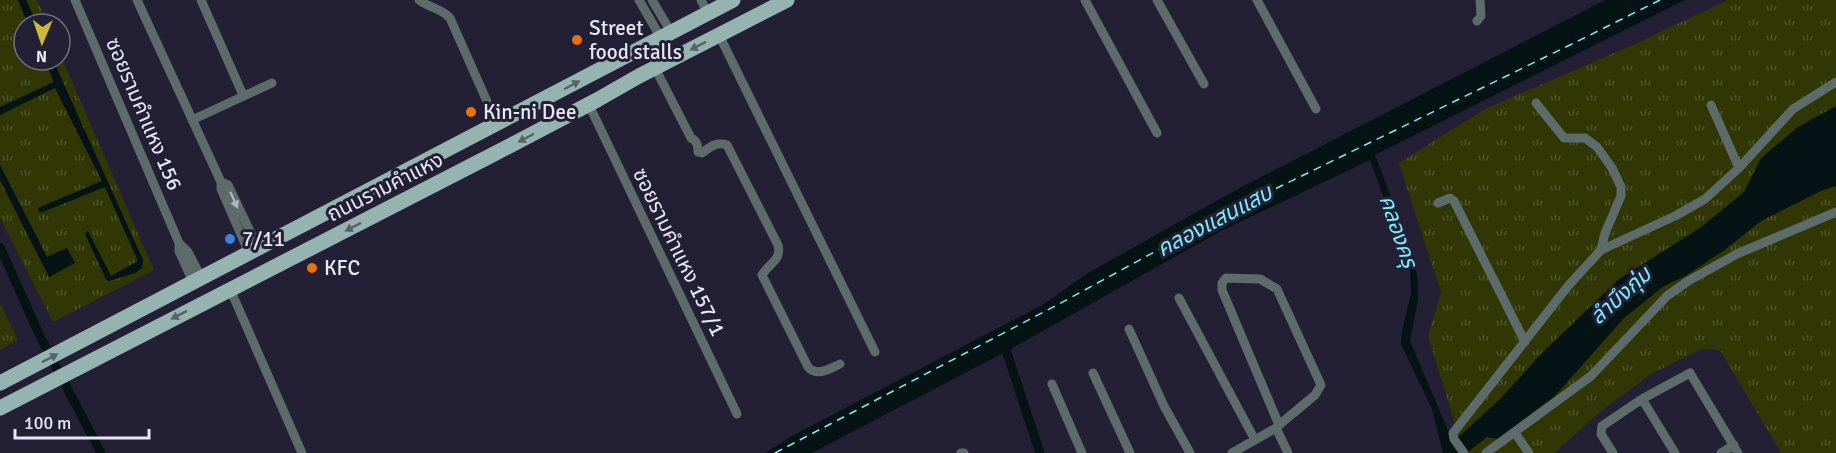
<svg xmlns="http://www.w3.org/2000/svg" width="1836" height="453" font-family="Signika,'Noto Sans Thai',sans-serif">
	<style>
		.grass { fill: url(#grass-tufts) }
		.water { fill: #061315 }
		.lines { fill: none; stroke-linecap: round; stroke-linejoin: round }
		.canal { stroke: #061315; stroke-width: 9 }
		.ferry { stroke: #7aedfa; stroke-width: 1.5; stroke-dasharray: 8 6; stroke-linecap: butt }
		.street { stroke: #5d6b6a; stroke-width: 9 }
		.primary { stroke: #95b3b1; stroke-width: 15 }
		.oneway { fill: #56626d }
		.oneway2 { fill: #b0b5bd }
		.food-dot { fill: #e8710a; stroke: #232035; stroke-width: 2 }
		.shop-dot { fill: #3f7fe0; stroke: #232035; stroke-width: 2 }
		.labels { text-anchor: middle; stroke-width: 6; stroke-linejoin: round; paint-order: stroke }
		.poi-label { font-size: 21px; fill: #e7e6f4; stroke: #232035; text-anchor: start }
		.street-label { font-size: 21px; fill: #e7e6f4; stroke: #232035 }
		.water-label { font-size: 22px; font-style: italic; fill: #7aedfa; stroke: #232035 }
	</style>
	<defs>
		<pattern id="grass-tufts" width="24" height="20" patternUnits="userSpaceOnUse" patternTransform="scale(1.5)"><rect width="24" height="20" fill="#303604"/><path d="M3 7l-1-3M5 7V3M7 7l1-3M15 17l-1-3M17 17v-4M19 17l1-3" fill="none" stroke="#4e5329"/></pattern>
	</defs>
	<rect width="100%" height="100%" fill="#232035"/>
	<!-- grass -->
	<path class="grass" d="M0 0H18L28 24H24V60H45L55 81 0 107Z
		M26 0H37L47 24H37Z
		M1728 0H1836V453H1781L1720 350 1702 349 1651 374 1600 412 1554 453H1464L1428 336 1441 293 1399 163 1485 109 1635 44Z
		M60 54 154 270 53 322 0 218V180L49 277 75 263 67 248 47 257 0 165V115L55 87 102 181 38 208 40 213 105 187 138 261 111 277 87 231 85 234 106 279 109 281 135 273 142 268 143 260 53 60H60Z
		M0 303 18 340 0 350Z"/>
	<!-- water -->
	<path class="water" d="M18 0H26L37 24H28Z
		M1605 0H1685L1375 155 1407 239 1415 265 1418 282V300L1410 341 1453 442 1501 398 1541 354 1619 279 1700 228 1744 192 1761 158 1798 127 1836 106V186L1823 190 1761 221 1726 249 1687 275 1664 286 1624 318 1554 397 1497 439 1487 437 1467 453H1443L1432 409 1401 344 1402 332 1411 293 1410 269 1370 160 1221 231 1007 351 812 453H765L790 437 1044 304 1088 273 1234 191Z
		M45 60H53L143 260 142 268 135 273 109 281 106 279 85 234 88 231 111 276 138 261 105 187 40 213 38 208 102 181 55 88 0 115V107L54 82Z
		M0 165 47 257 67 248 75 263 49 277 0 180Z"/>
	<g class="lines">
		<!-- canal -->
		<path class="canal" d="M0 247 39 334 101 453
			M1003 341 1040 453"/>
		<!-- ferry -->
		<path class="ferry" d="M775 453 1059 304 1213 220 1230 223 1236 208 1572 44 1660 0"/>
		<!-- street -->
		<path class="street" d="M75 0 179 243V251L193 282
			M137 0 221 182
			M201 0 243 95
			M419 0C429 8 441 8 450 18L497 124
			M639 0 661 38
			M652 0 671 32
			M701 0 708 13
			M1085 0 1157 133
			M1157 0 1204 84
			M1257 0 1316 109
			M1477 21 1481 16 1480 0
			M719 35 875 352
			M655 68 691 138C697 141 698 145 698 152
			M1536 103 1564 138H1585L1597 147 1612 168 1621 187V196L1605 233 1601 250
			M589 105 737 414
			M1711 105 1739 168 1793 109 1836 82
			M192 120 272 83
			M698 152 702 153C710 147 717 141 727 145L778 245C782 260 769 263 762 275L808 367C817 377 829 369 840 364
			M1438 203 1450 198 1454 201 1525 342
			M179 243 188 252 201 277
			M249 253 221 189V182L228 185 258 248
			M230 289 302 453
			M1179 298 1255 440
			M1129 329 1164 406 1190 453
			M1093 373 1130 453
			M1052 384 1082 453
			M1642 399 1675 453
			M1276 428 1288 453
			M1515 433 1529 453
			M961 453H964
			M1232 453 1276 428 1279 425 1315 395 1321 385 1277 289 1260 279 1226 278 1222 283V290L1279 425
			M1464 453 1454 439 1453 433 1568 286 1601 250 1675 216 1705 199 1739 168
			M1486 453 1591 376 1667 296 1688 281 1737 254 1836 212
			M1613 453 1601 434 1602 426 1642 399 1690 373 1738 453
			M1721 453 1734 445"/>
		<!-- primary -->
		<path class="primary" d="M0 383 733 0
			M0 408 494 154 597 100 639 76 787 0"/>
	</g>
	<!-- one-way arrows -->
	<defs><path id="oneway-solid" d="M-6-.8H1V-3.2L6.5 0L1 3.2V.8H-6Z" transform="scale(1.5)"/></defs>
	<g class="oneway">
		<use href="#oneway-solid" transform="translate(698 46) rotate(153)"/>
		<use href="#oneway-solid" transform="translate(572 85) rotate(-28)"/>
		<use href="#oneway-solid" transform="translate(526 138) rotate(152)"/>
		<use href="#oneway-solid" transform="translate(353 227) rotate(153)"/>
		<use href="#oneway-solid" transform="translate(179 315) rotate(153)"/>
		<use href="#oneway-solid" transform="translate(50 358) rotate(-27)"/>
	</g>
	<use class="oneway2" href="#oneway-solid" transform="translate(234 200) rotate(66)"/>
	<!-- markers -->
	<g class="food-dot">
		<circle cx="577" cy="40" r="6"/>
		<circle cx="471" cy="112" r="6"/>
		<circle cx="312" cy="268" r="6"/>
	</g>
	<circle class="shop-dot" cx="230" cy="239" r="6"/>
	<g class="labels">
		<!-- poi labels -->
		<g class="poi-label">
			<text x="589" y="35">Street<tspan x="589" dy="24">food stalls</tspan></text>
			<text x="483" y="119">Kin-ni Dee</text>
			<text x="242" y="246">7/11</text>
			<text x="324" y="275">KFC</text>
		</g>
		<!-- street labels -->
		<g class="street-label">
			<text transform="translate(144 114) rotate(67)" y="7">ซอยรามคำแหง 156</text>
			<text transform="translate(385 187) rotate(-27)" y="7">ถนนรามคำแหง</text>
			<text transform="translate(679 252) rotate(64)" y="7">ซอยรามคำแหง 157/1</text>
		</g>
		<!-- water labels -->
		<g class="water-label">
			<text transform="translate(1214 220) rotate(-28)" y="8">คลองแสนแสบ</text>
			<text transform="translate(1399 231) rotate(71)" y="8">คลองครุ</text>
			<text transform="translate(1620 295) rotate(-42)" y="8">ลำบึงกุ่ม</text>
		</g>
	</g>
	<!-- north arrow -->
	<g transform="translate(42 42) rotate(182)"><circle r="28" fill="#232035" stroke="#716f81" stroke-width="1.5"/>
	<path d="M0-4.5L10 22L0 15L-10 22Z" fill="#ccb938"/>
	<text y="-9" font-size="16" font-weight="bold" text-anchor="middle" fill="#e7e6f4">N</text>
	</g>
	<!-- scale -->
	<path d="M15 429v9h134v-9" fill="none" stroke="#e7e6f4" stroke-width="3"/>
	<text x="24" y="429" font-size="18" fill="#e7e6f4" stroke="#232035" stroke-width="4.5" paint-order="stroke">100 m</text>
</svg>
